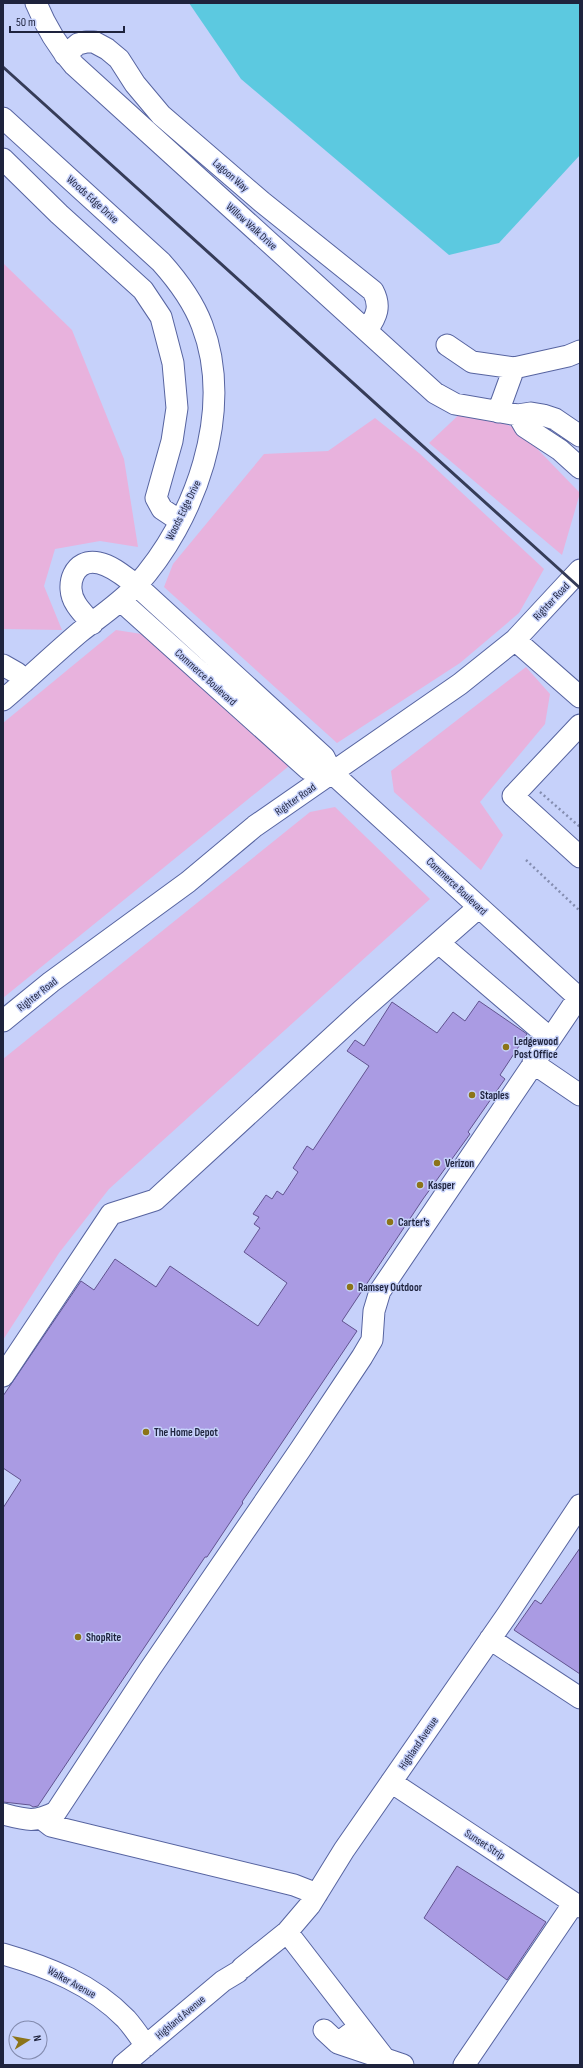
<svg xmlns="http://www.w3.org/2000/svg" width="583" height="2068" font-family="'Sofia Sans Condensed',sans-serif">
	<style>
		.green { fill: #e8b2dd }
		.water { fill: #5cc9e0 }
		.building { fill: #aa9be3; stroke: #61538f }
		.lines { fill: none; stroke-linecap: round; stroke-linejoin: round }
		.minor-casing { stroke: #5764a0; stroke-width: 23 }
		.path { stroke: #848db0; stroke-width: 2.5; stroke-dasharray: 2 3; stroke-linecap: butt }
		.minor { stroke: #fff; stroke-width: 21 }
		.rail { stroke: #363c58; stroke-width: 3 }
		.poi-dot { fill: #8c7418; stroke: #c6d1fa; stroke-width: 1.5 }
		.labels { text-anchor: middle; stroke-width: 3; stroke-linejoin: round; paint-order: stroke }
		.street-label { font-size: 11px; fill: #1e233d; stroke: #c6d1fa }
		.poi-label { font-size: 11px; font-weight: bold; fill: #1e233d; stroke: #c6d1fa; text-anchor: start }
	</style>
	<rect width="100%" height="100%" fill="#c6d1fa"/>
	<!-- green -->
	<path class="green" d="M3 263 72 330 124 459 138 547 100 541 55 549 44 586 62 630 3 629Z
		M466 408 518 429 580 493 562 555 429 443Z
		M375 418 419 453 544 569 519 613 460 663 337 743 164 587 173 564 264 454 328 451Z
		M116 630 148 635 289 766 3 998V723Z
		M526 667 550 694 545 724 480 802 503 835 481 870 394 792 391 771Z
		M335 807 430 899 109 1189 59 1253 3 1340V1059L310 812Z"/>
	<!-- water -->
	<path class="water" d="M189 3H580V155L499 243 449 255 241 79Z"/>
	<!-- building -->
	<path class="building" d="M479 1001 527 1034 500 1075 505 1079 468 1132 470 1134 423 1199 342 1321 357 1331 242 1502 243 1503 207 1557H205L38 1806 33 1807 30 1805 3 1802V1508L21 1480 3 1468V1396L81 1281 94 1290 115 1259 156 1287 170 1266 258 1326 287 1283 244 1252 260 1228 254 1224 259 1217 253 1214 266 1195 272 1199 277 1191 283 1195 298 1172 293 1168 307 1146 313 1150 369 1066 347 1051 355 1040 364 1046 392 1002 437 1033 453 1012 465 1021Z
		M580 1548V1674L514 1630 535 1600 541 1604Z
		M457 1866 546 1922 507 1980 424 1918Z"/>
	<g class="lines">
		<!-- minor casing -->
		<g class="minor-casing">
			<path id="minor" d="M36 3C45 25 58 47 74 65L435 393 455 404 518 415 531 413 543 415 555 419 580 436
				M65 55 78 44 86 42H94L107 49 119 59 135 84 161 115 262 202 373 291C381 306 377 316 367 330
				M3 118 161 262C178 281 193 301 202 325 235 411 195 521 136 586 119 604 99 617 80 632 54 654 29 678 3 700
				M3 159 59 214 143 290 161 317 173 363 177 408 172 441 156 498 162 509 180 521
				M447 345 472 362 514 368
				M498 412 514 368 568 356 580 351
				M518 415 525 427 560 450 580 468
				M121 601 308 769 332 773
				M92 624C87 617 80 611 76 604 64 586 74 557 99 563 113 566 125 577 136 585L324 757 332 773 580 999
				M515 640 580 697
				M3 665 17 673 24 682
				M580 725 513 796 580 857
				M439 943 550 1038
				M3 1021 51 982 188 882 255 826 460 684 515 640 580 570
				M533 1063 580 1095
				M3 1376 111 1214 155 1200 362 1010 479 907
				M490 1639 580 1698
				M391 1782 580 1907
				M3 1814C26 1820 35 1823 56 1812L150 1669 300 1450 362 1357 372 1340 374 1311 380 1291 578 998
				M42 1819 51 1826 294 1885 317 1894
				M287 1932 385 2059
				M3 1954C48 1967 92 1984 126 2019 133 2027 140 2037 146 2046
				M242 1968 287 1932 310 1905 344 1850 507 1615 580 1505
				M324 2030 338 2043 350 2034
				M338 2043 403 2065
				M123 2065 223 1981 238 1972
				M464 2065 574 1903"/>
		</g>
		<!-- path -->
		<path class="path" d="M540 792 580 827
			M526 860 580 911"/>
		<!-- minor -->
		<use href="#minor" class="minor"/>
		<!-- rail -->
		<path class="rail" d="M3 67 580 588"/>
	</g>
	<!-- markers -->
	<g class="poi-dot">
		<circle cx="506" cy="1047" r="4"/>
		<circle cx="472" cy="1095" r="4"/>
		<circle cx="437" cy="1163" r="4"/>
		<circle cx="420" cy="1185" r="4"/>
		<circle cx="390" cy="1222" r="4"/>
		<circle cx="350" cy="1287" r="4"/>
		<circle cx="146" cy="1432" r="4"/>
		<circle cx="78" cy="1637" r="4"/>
	</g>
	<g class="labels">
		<!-- street labels -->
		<g class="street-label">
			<text transform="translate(231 175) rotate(41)" y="4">Lagoon Way</text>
			<text transform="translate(93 199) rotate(42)" y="4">Woods Edge Drive</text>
			<text transform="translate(252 226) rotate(42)" y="4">Willow Walk Drive</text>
			<text transform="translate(183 510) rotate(-64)" y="4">Woods Edge Drive</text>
			<text transform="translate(551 601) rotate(-47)" y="4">Righter Road</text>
			<text transform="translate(206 677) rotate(42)" y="4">Commerce Boulevard</text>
			<text transform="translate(295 799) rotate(-35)" y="4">Righter Road</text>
			<text transform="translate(457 886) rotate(43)" y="4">Commerce Boulevard</text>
			<text transform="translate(37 994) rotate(-38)" y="4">Righter Road</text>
			<text transform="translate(418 1743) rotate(-56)" y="4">Highland Avenue</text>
			<text transform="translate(485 1844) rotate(33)" y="4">Sunset Strip</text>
			<text transform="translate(72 1982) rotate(29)" y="4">Walker Avenue</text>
			<text transform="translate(180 2017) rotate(-40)" y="4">Highland Avenue</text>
		</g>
		<!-- poi labels -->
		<g class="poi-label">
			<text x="514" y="1045">Ledgewood<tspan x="514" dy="13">Post Office</tspan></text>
			<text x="480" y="1099">Staples</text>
			<text x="445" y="1167">Verizon</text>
			<text x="428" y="1189">Kasper</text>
			<text x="398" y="1226">Carter's</text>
			<text x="358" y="1291">Ramsey Outdoor</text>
			<text x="154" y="1436">The Home Depot</text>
			<text x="86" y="1641">ShopRite</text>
		</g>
	</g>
	<!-- border -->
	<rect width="583" height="2068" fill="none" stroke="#1e233d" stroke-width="8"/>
	<!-- north arrow -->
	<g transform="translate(28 2040) rotate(79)"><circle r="19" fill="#c6d1fa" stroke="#838bae"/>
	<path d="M0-3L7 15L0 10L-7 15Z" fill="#8c7418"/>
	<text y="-6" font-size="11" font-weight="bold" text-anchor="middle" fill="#1e233d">N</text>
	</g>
	<!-- scale -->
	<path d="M10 26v6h114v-6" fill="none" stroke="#1e233d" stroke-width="2"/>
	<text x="16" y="26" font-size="12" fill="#1e233d" stroke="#c6d1fa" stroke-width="3" paint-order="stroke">50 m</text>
</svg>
